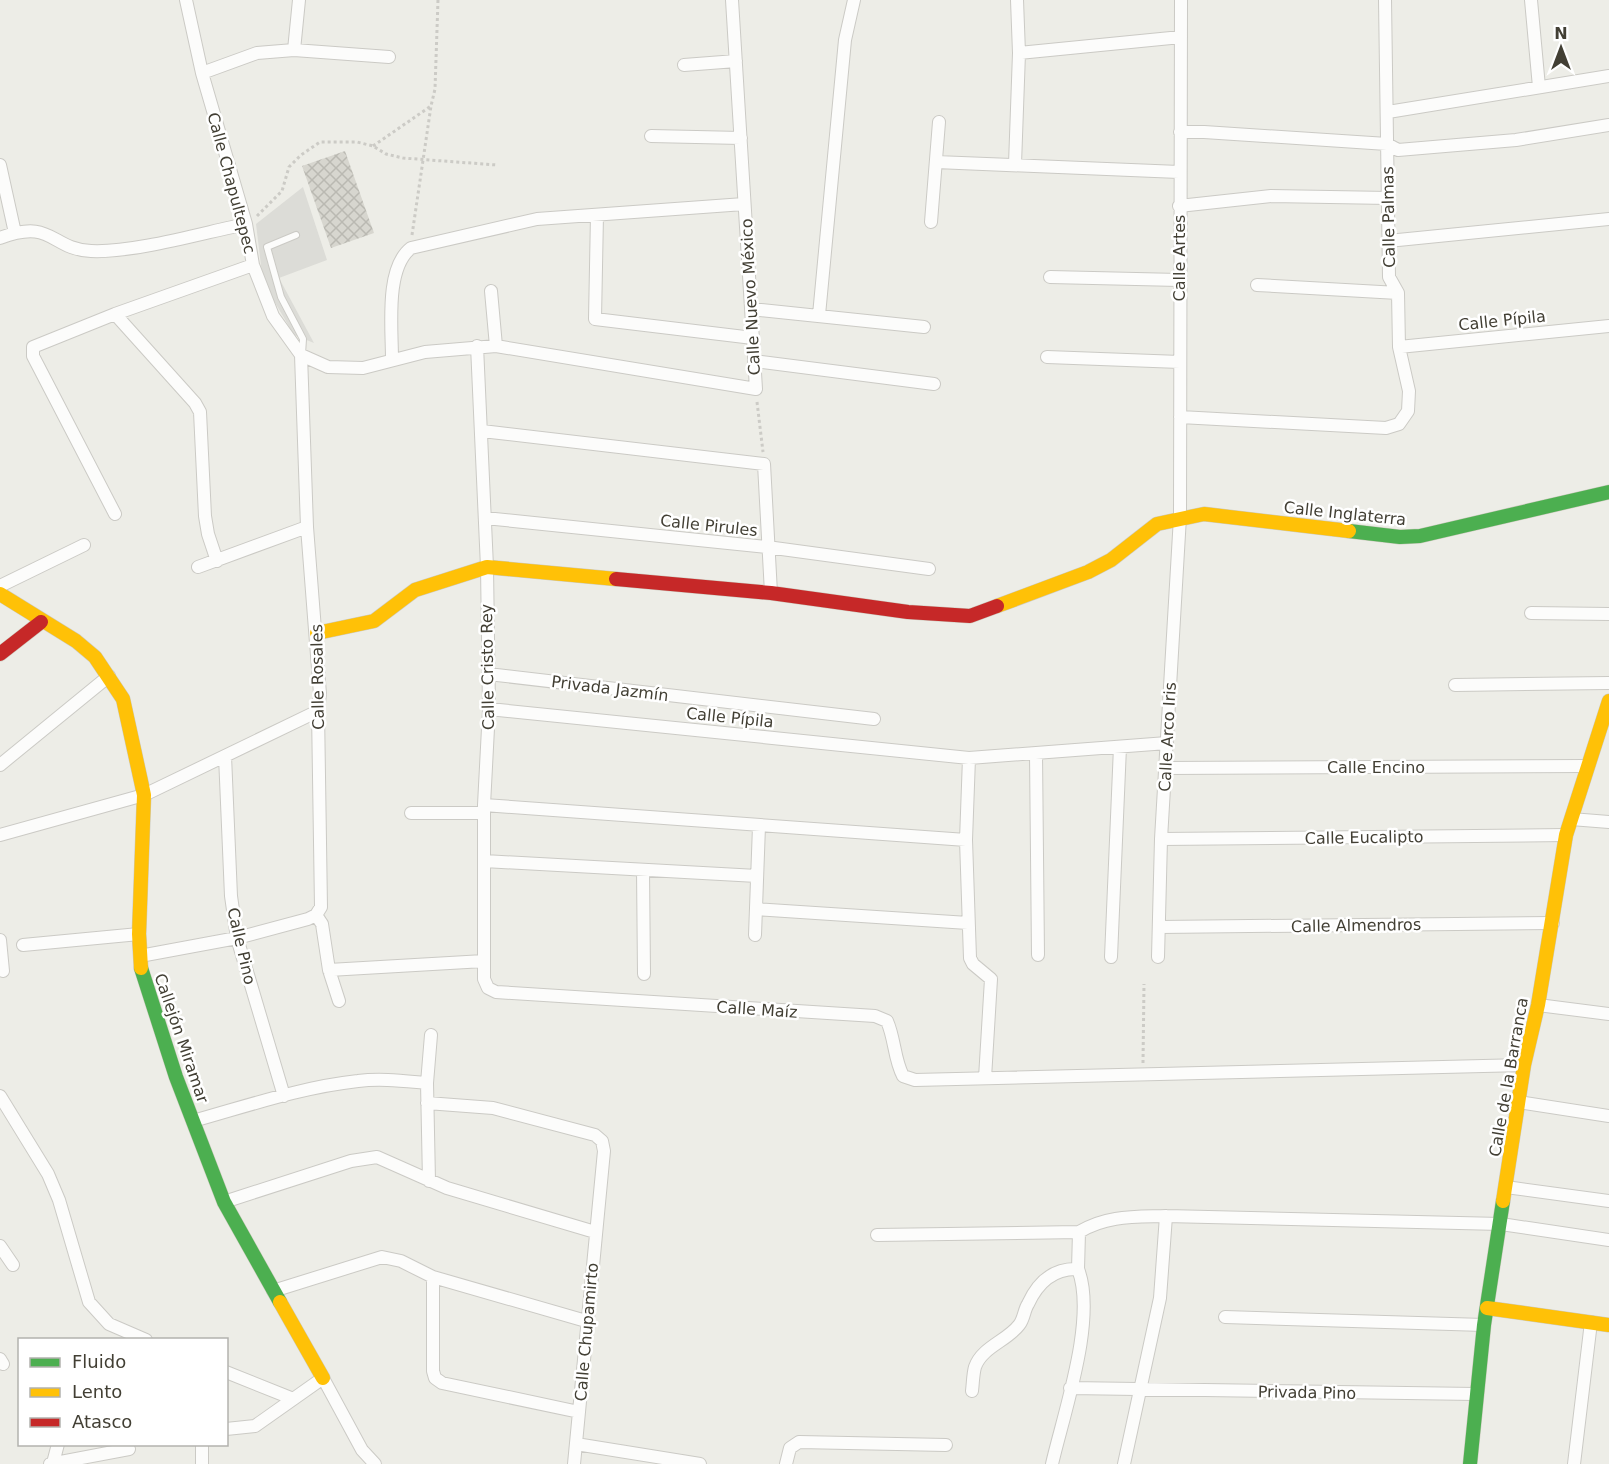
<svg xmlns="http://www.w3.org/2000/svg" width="1609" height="1464" font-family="'DejaVu Sans',sans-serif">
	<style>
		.parking { fill: #dcdcd7 }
		.building { fill: url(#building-cross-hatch) }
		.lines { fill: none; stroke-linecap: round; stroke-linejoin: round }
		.lane-casing { stroke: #cbcac5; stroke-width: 8 }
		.street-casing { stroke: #cbcac5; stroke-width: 14 }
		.fast-casing { stroke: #cccabe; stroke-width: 15 }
		.slow-casing { stroke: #cccabe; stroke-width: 15 }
		.jam-casing { stroke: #cccabe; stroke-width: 15 }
		.path { stroke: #cccbc6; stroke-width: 3; stroke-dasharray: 3 3; stroke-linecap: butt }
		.lane { stroke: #fcfcfb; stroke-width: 6 }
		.street { stroke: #fcfcfb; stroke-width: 12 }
		.fast { stroke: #4caf50; stroke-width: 14 }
		.slow { stroke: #ffc107; stroke-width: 14 }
		.jam { stroke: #c62828; stroke-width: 14 }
		.labels { text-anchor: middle; stroke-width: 5; stroke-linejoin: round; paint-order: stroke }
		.street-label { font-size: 16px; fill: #423f34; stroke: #fff }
	</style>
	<defs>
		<pattern id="building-cross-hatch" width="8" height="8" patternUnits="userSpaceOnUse" patternTransform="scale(1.5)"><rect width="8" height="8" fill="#d7d6cf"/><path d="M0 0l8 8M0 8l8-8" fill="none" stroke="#bab9b2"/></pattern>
	</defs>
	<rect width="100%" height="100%" fill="#edede7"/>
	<!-- parking -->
	<path class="parking" d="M303 187 327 260 279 278 314 343 294 335 263 282 256 224Z"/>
	<!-- building -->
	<path class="building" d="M345 151 374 233 331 248 302 166Z"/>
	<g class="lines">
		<!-- lane casing -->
		<g class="lane-casing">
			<path id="lane" d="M296 235 267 247 281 297 303 339 302 354"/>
		</g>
		<!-- street casing -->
		<g class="street-casing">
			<path id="street" d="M1531 0 1539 87
				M294 50 389 57
				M1019 53 1181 37
				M684 65 736 61
				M202 73 257 53 294 50 299 0
				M1388 112 1609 76
				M1180 132H1204L1387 144 1398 150 1516 140 1609 125
				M651 136 741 138
				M936 162 1179 172
				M1015 164 1019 53 1017 0
				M0 165 15 233
				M1179 206 1271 196 1389 198
				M597 215 595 319 753 338
				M931 222 939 122
				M0 238C53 218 50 249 91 251 134 253 202 233 246 224
				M1388 241 1609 219
				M1050 277 1179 280
				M1257 285 1398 293
				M491 291 496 346
				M751 309 924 327
				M115 314 195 403 200 412 205 516 208 534 217 561
				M819 315 845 40 854 0
				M477 346 487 567 489 709 484 805V979L488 988 496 992 875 1016 887 1021C895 1039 894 1059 903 1076L915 1080 1524 1065
				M1399 347 1609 326
				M301 355 328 367 363 368 425 352 496 346 756 389 732 0
				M1047 357 1180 362
				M392 359C392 327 385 268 411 248L537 219 744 204
				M754 361 934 384
				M1180 417 1386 428 1399 424 1408 411 1409 391 1399 347 1398 293 1389 277 1385 0
				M482 431 764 464 771 593
				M115 514 33 356V347L115 314 253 265
				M485 518 767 547 929 569
				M198 567 307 527
				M0 586 84 545
				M1531 613 1609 614
				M488 674 874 719
				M1455 685 1609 683
				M489 709 969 758 1167 743
				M1036 754 1038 955
				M225 756 231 896 237 938 284 1096
				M969 758 966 840 970 958 973 964 991 979 985 1078
				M0 765 109 676
				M1165 768 1587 766
				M484 805 966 840
				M411 813H484
				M1571 819 1609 822
				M0 835 144 795 318 711
				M1161 839 1566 835
				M484 861 757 876
				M643 870 644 974
				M756 909 968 923
				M316 915 322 924 329 970 339 1001
				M1160 927 1553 923
				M755 935 759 826
				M0 940 3 971
				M23 945 139 934
				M140 956 237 938 308 919 316 915 321 907 318 711 320 694 307 527 301 355 273 316 253 265 246 224 202 73 186 0
				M1111 957 1120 747
				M1158 957 1161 839 1180 517 1181 0
				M329 970 484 961
				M1538 1005 1609 1014
				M427 1083 431 1035
				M0 1096 48 1174 59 1200 89 1302 109 1324 146 1340
				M1518 1102 1609 1116
				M427 1103 493 1108 595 1135 602 1141 604 1151 574 1464
				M193 1121C247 1106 302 1087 358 1081 381 1078 404 1081 427 1083L429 1181
				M1506 1187 1609 1201
				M224 1202 351 1161 377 1157 447 1188 595 1232
				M877 1235 1079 1232C1107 1215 1135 1217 1166 1216L1501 1224 1609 1240
				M0 1246 13 1265
				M433 1277V1371L435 1378 442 1383 579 1412
				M273 1291 382 1257 401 1261 433 1277 586 1321
				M1225 1317 1484 1325
				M0 1359 3 1364
				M226 1372 291 1398
				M1070 1388 1475 1394
				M972 1391C973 1383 973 1374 975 1367 982 1347 1007 1341 1019 1325 1024 1319 1024 1310 1028 1304 1038 1282 1054 1268 1078 1269L1079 1232
				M226 1429 255 1426 323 1378 362 1450 375 1464
				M202 1444V1464
				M576 1444 700 1464
				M53 1463 58 1444
				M50 1464 129 1449
				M786 1464 790 1448 799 1442 946 1445
				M1052 1464C1064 1412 1097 1318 1078 1269
				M1124 1464 1160 1298 1166 1216
				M1574 1464 1591 1322"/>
		</g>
		<!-- fast casing -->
		<g class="fast-casing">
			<path id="fast" d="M1349 531 1400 537 1420 536 1609 492
				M141 968 176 1077 224 1202 280 1302
				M1470 1464 1484 1325 1503 1201"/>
		</g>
		<!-- slow casing -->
		<g class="slow-casing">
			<path id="slow" d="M0 594 76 641 95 657 123 699 144 795 139 934 141 968
				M997 606 1088 572 1111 560 1157 524 1204 514 1349 531
				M317 633 374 621 415 590 487 567 616 579
				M1503 1201 1524 1065 1538 1005 1566 835 1609 701
				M280 1302 323 1378
				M1487 1308 1609 1325"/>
		</g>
		<!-- jam casing -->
		<g class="jam-casing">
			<path id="jam" d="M616 579 771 593 908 612 970 616 997 606
				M0 654 41 622"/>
		</g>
		<!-- path -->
		<path class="path" d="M373 146 431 106 435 89 438 0
			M257 216 282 191 289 167 301 155 320 142H357L373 146 386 154 403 158 497 165
			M412 235 431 106
			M757 402 763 452
			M1143 1063 1144 984"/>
		<!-- lane -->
		<use href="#lane" class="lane"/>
		<!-- street -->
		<use href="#street" class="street"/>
		<!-- fast -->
		<use href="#fast" class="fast"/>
		<!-- slow -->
		<use href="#slow" class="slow"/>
		<!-- jam -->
		<use href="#jam" class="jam"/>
	</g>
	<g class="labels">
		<!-- street labels -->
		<g class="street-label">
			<text transform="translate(232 183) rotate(75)" y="6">Calle Chapultepec</text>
			<text transform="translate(1388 217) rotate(-91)" y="6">Calle Palmas</text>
			<text transform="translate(1179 258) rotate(-90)" y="6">Calle Artes</text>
			<text transform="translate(750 297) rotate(-93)" y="6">Calle Nuevo México</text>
			<text transform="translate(1502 320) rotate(-6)" y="6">Calle Pípila</text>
			<text transform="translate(1345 513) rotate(6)" y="6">Calle Inglaterra</text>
			<text transform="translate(709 525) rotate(6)" y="6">Calle Pirules</text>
			<text transform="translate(487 667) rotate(-91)" y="6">Calle Cristo Rey</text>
			<text transform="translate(317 677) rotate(-91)" y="6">Calle Rosales</text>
			<text transform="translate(610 688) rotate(7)" y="6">Privada Jazmín</text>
			<text transform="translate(730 717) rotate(6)" y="6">Calle Pípila</text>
			<text transform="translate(1167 737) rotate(-87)" y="6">Calle Arco Iris</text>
			<text x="1376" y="773">Calle Encino</text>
			<text transform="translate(1364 837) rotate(-1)" y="6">Calle Eucalipto</text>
			<text transform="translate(1356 925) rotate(-1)" y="6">Calle Almendros</text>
			<text transform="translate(242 946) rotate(77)" y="6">Calle Pino</text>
			<text transform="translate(757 1009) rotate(4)" y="6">Calle Maíz</text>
			<text transform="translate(182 1038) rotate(71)" y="6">Callejón Miramar</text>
			<text transform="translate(1508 1077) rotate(-80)" y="6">Calle de la Barranca</text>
			<text transform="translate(586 1332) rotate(-85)" y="6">Calle Chupamirto</text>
			<text transform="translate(1307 1392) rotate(1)" y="6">Privada Pino</text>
		</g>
	</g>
	<!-- legend -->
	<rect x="18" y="1338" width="210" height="108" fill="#ffffff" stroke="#b3b2ae" stroke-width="1.5"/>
	<rect x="30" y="1358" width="30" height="9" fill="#4caf50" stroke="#b3b2ae" stroke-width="1.5"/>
	<text x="72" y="1368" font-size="18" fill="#423f34">Fluido</text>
	<rect x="30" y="1388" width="30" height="9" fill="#ffc107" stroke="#b3b2ae" stroke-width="1.5"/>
	<text x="72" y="1398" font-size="18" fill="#423f34">Lento</text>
	<rect x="30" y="1418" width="30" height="9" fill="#c62828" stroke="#b3b2ae" stroke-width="1.5"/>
	<text x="72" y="1428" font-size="18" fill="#423f34">Atasco</text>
	<!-- north arrow -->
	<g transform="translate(1561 48)" stroke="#ffffff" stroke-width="4.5" paint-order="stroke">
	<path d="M0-4.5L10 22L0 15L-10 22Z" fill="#423f34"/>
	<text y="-9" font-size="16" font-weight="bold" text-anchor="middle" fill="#423f34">N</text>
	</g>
</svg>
